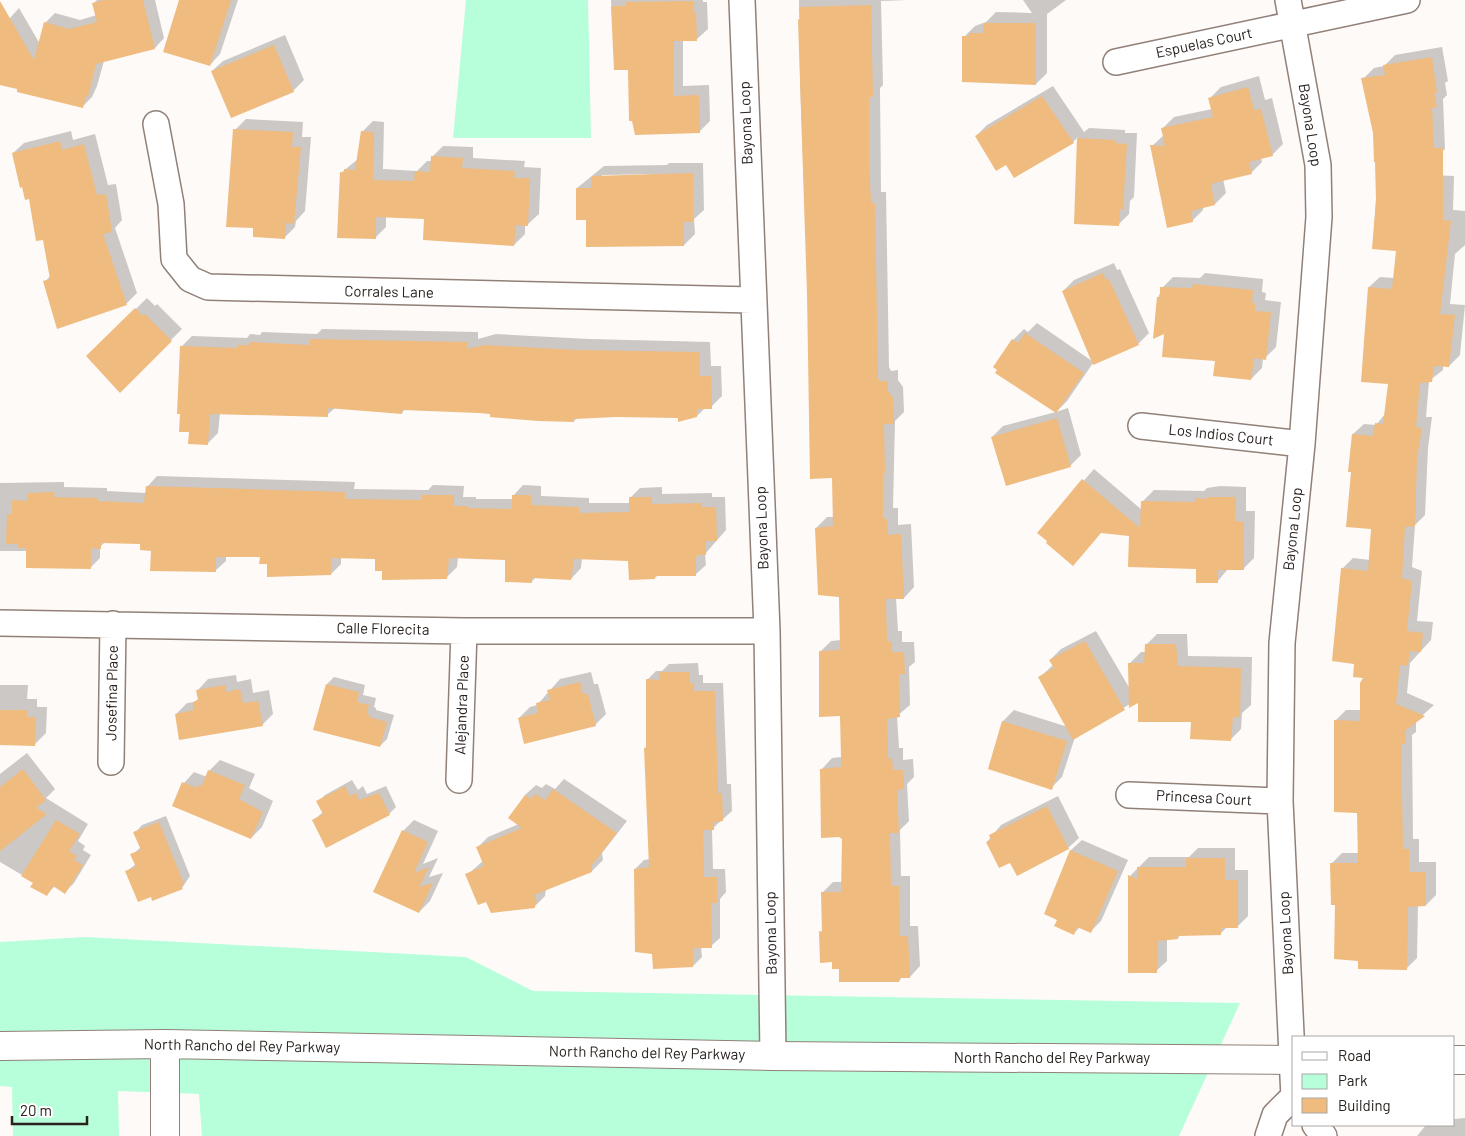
<svg xmlns="http://www.w3.org/2000/svg" width="1465" height="1136" font-family="Barlow,sans-serif">
	<style>
		.green { fill: #b7fedb }
		.shadow { fill: #0003; fill-rule: evenodd }
		.building { fill: #efbb7e }
		.lines { fill: none; stroke-linecap: round; stroke-linejoin: round }
		.street-casing { stroke: #908077; stroke-width: 28 }
		.secondary-casing { stroke: #908077; stroke-width: 30 }
		.street { stroke: #fff; stroke-width: 25 }
		.secondary { stroke: #fff; stroke-width: 28 }
		.labels { text-anchor: middle; stroke-width: 4.5; stroke-linejoin: round; paint-order: stroke }
		.street-label { font-size: 15px; fill: #29221f; stroke: #fff }
	</style>
	<rect width="100%" height="100%" fill="#fefaf8"/>
	<!-- green -->
	<path class="green" d="M466 0H588L591 138H453Z
		M85 937 466 957 533 991 1240 1003 1179 1136H202L199 1094 118 1091 119 1136H13L12 1087 0 1086V942Z"/>
	<!-- shadow -->
	<path class="shadow" d="M97 0H155L164 38 155 48 104 61 97 86 92 97 82 107 19 88 0 74V58L10 18 19 8 40 44 45 23 55 13 80 20 97 15 94 3Z
		M181 0H238L220 54 210 65Z
		M611 0H703V2H707L708 29 697 39 683 40V86L709 85 710 121 699 132 629 69H615Z
		M799 0H908L881 1 883 85 880 88 881 192H886L889 367 891 371 898 370V380L903 387 904 412 895 421 893 508H898V525L911 524 914 587 904 598H896L898 631H902V642H914L915 662 909 667 910 705 897 716 899 748H903V760L913 759 914 777 907 784 909 821 900 830 901 876H910V926H918L920 966 910 977H902L899 981 840 968 833 961 821 932 823 929 822 893 833 882H842L843 838 822 769 832 758 842 757 841 714 820 652 831 641 841 640 840 595 816 528 827 517H834L833 477 808 294 800 80Z
		M1023 0H1066L1047 14V73L1036 84 964 37 975 26 986 22 996 12 1032 13Z
		M285 35 304 80 293 91 212 71 223 61Z
		M1442 47 1448 81 1445 83 1447 95 1443 99 1445 149 1434 159 1374 133 1363 79 1374 68 1384 66 1395 55Z
		M1259 76 1265 100 1272 98 1283 144 1272 155 1261 158 1262 162 1251 173 1223 179 1226 193 1215 204 1203 207V210L1192 221 1152 146 1164 135 1163 128 1174 117 1212 109 1210 98 1221 87Z
		M1053 86 1084 132 1089 128 1125 130V133H1137L1134 197 1130 201 1129 214 1118 225 1075 223 1078 137 1073 142 1007 163 976 136 987 125Z
		M246 119 303 122 302 137H311L305 211 296 221 295 227 284 238 255 227 235 130Z
		M373 121 384 122 383 169 417 171 427 161H432V157L443 146 473 147V158L525 161 524 167 541 168 539 214 528 224H525V234L514 245 426 217 386 216V227L375 238 341 173 358 159 362 132Z
		M71 131 73 140 95 134 108 185 116 184 122 220 115 228 137 293 126 304 57 327 45 282 50 276 44 239 13 153 24 143Z
		M669 163H703L704 210 694 219 695 234 684 245 577 188 604 166 667 165ZM663 174 602 177V175Z
		M1388 173 1454 176 1453 210 1465 211V245L1455 254 1450 304 1465 305 1460 355 1449 366 1443 365V370L1429 381 1426 417H1432L1428 448 1425 515 1415 525 1412 567 1422 571 1417 621 1433 622 1431 640 1410 663 1407 693 1434 705 1416 721V732L1412 735 1413 839H1419V862H1436V895L1426 905H1418L1417 958 1407 968 1359 960 1336 904 1331 864 1342 853H1359L1358 811 1335 721 1346 710H1362L1365 677 1355 663 1342 569 1353 558 1370 560 1372 528 1352 471 1353 434 1364 424 1376 425 1385 414 1389 383 1369 287 1380 277 1394 278 1397 250 1373 248 1377 183Z
		M1114 263 1117 270 1120 269 1149 333 1138 344 1093 363 1067 401 1056 412 1068 408 1081 455 1070 466H1000L992 437 1003 426 1056 412 1013 340 1024 329 1028 332 1037 323 1092 361 1063 291 1074 280Z
		M1205 273 1263 279 1262 292 1266 293 1265 300 1281 302 1276 347 1265 358H1263L1262 368 1251 379 1165 332 1158 298 1162 288 1173 277 1200 278Z
		M147 298 155 306 157 304 182 329 120 391 88 356Z
		M322 329 478 332V339L496 334 589 339 710 342 711 366H721L722 396 711 407 705 408 697 416 679 417 616 416 577 418 574 421 491 413 405 409 402 413 335 408 327 415 220 413 218 433 207 444 190 431 181 347 192 336 247 338 250 334 260 335 262 332 317 334Z
		M1094 469 1142 510 1143 501 1154 490 1204 491 1207 488 1220 486 1246 487V511H1255L1254 558 1243 569H1228L1217 582 1197 568 1130 535 1102 531 1049 541 1039 532Z
		M157 476 355 482 354 489 428 490 433 485 464 486 463 497H476V499H513V496L523 485 541 486V496L589 498V503H630V498L640 488 662 487V494L712 493V497H725L726 530 705 554 706 565 695 575H658L655 578 629 559 582 558 581 568 571 579 536 577 531 582 507 559 458 557 457 567 447 577 383 570 376 558 341 557V564L331 574 269 562 261 556H226V561L215 571 152 550 141 543 105 542 100 547V558L90 568 28 551H0V483L64 482V487L107 488V491L146 493 147 487Z
		M1096 631 1130 689V663L1141 652H1146V645L1157 634H1187L1188 656 1252 657 1251 705 1242 713 1241 729 1230 740 1192 720 1139 701 1130 704 1075 737 1062 777 1051 788 990 768 1003 721 1014 710 1068 727 1039 678 1053 665 1050 660 1061 649Z
		M698 663 699 675H703V683H723L727 784H731L732 811 712 829 713 869H725L726 892 720 899V938L711 946 701 947 702 957 693 966 654 953 635 869 644 860 650 859 645 748 647 746V680L656 671H662L669 664Z
		M591 672 594 684H598L606 714 595 725 519 718 530 707 537 705 560 679Z
		M236 675 237 682 251 679 253 693 269 690 273 714 262 725 176 714 187 703 195 702 199 698 198 690 208 679Z
		M334 677 365 685 363 695 376 698 374 707 376 708V710L394 715 387 739 380 746 327 684Z
		M0 685H28L27 699H37V707H47L46 733 35 744H0Z
		M27 753 55 789 46 798 88 824 78 841 85 846 83 850 91 855 74 883 65 892 55 886 46 895 34 882 0 862V774Z
		M220 760 255 774 249 788 273 801 262 827 251 838 184 783 194 772 207 777 210 770Z
		M564 779 627 821 602 853 603 860 592 871 546 889 545 896 534 907 487 900 467 875 483 861 477 848 488 837 519 824 525 795 536 785 542 788 546 784 555 789Z
		M352 780 358 790 363 786 367 794 386 786 396 807 389 814 314 820 323 812 318 802 325 795Z
		M1058 796 1079 838 1068 848 987 842 1001 825Z
		M166 816 190 876 182 888 127 871 136 864 132 855 141 847 135 833 142 825Z
		M414 820 438 831 423 864 438 858 429 877 443 873 430 901 419 912 403 831Z
		M1082 840 1128 860 1101 921 1090 932 1080 927 1074 933 1059 919 1071 850Z
		M1198 848H1235V870H1248V916L1237 927H1227L1221 933 1181 934 1178 938 1167 939V961L1156 971 1130 972V876L1149 857H1189Z
		M1465 1118V1136H1417L1426 1125H1454V1119Z"/>
	<!-- building -->
	<path class="building" d="M104 0H143L155 49 96 64 88 97 86 96 83 108 17 92V89L0 85V1L34 60 44 22 69 29 97 22 92 3Z
		M179 0H231L210 66 163 52Z
		M693 1V12H696L697 41H674L673 96 699 95 700 133 635 135 632 121H629L628 70H614L611 6H626V2Z
		M871 5 873 97H869V163L871 203H875L878 378 880 381H887L888 391 893 398 894 424H884L885 473H883V518L887 519 888 535 901 534 904 599H886L887 642 892 641V652H904L905 674H899L900 717 887 719 888 759 892 758 893 770H903L904 789 897 790 899 833H890L891 886H899L900 936H908L910 978H900L899 982H839V969H832V962L820 963 819 931 822 932 821 892H841L842 839 839 837 821 838 820 769 841 767V757L840 716 819 717V651L840 650 839 597 818 595 815 528 833 526 832 478 810 479 807 294 798 19 800 20 799 7Z
		M984 23H1036V85L962 82V36H969V33H983Z
		M274 45 294 92 231 118 211 71Z
		M1432 57 1437 93H1434L1437 107 1432 108 1434 148H1443V220L1451 221 1440 314 1455 315 1449 367 1434 366 1432 382 1420 383 1416 427 1422 428 1417 459 1415 526 1405 527 1402 578 1412 581 1407 631 1423 633 1421 652 1410 651 1408 666 1400 665 1396 704 1425 716 1406 730 1405 744H1402V793L1403 849H1409V872H1426V906L1408 907 1407 970 1358 969V961L1334 959 1335 905H1331L1330 863H1358L1357 813 1334 812V720L1360 721V683L1363 678 1353 677 1354 664 1332 661 1341 568 1368 571 1371 529 1346 527 1351 472H1348L1352 434 1373 436 1375 423 1383 424 1388 384 1361 382 1368 287 1392 289 1396 251 1372 249 1376 200 1375 162H1374L1373 133 1361 78 1385 75 1383 65Z
		M1248 87 1254 110 1261 109 1273 156 1249 162 1252 174 1214 183 1211 185 1215 205 1191 211 1193 222 1167 228 1150 145 1165 146 1161 128 1213 117 1208 98Z
		M1042 96 1074 143 1014 178 1006 165 996 171 975 136Z
		M233 129 293 132 292 147H301L294 224 286 223 285 239 253 237V228L226 227Z
		M361 131 374 132 373 180 414 181 415 171 430 172 431 156 463 158 462 168 515 171 514 178H530L528 226 516 225 514 246 423 240 424 219 376 217V239L337 238 340 172 344 173V169L355 170Z
		M1077 138 1115 140V143L1127 144 1123 210 1120 209 1119 226 1074 224Z
		M60 141 62 150 84 144 97 195 106 194 112 232 103 234 127 305 57 329 43 281 50 279 43 240 36 241 29 199 25 200 22 187 20 188 12 153Z
		M693 173V222H684V246L586 247V220H576V188H591L592 176Z
		M1103 273 1106 280 1109 279 1139 345 1093 365 1062 291Z
		M1193 284 1253 290 1252 303H1255V311L1271 312 1266 360 1254 358 1251 380 1213 376 1215 361 1162 357 1164 334 1153 339 1157 297H1160V287L1192 288Z
		M135 308 143 316 145 314 172 341 120 393 86 356Z
		M1025 333 1084 373 1056 413 995 373 997 370 993 367 1012 339 1018 343Z
		M310 339 468 342 467 349 484 345 577 350 700 352V376H711L712 409H697V417L678 422V418L616 417 574 419V422L538 421 490 417V414L479 413 402 410V414L328 408V417L210 414 208 445 188 444 189 432H179L180 414H177L180 346 238 348V345H250V342L310 345Z
		M1057 418 1071 467 1006 486 991 437Z
		M1082 479 1140 528 1141 501 1195 502V498L1208 499V497H1236L1235 521 1244 522V570H1218V583H1196V569L1128 567 1129 536 1101 533 1073 566 1046 543 1047 541 1037 533Z
		M146 486 345 492V499L422 500V495H454V506H467V508L512 509V495H531V505L579 507V513L629 512V497H652V504L702 503V507H716L717 541H706V555H698L696 558V576H655V579L629 580 628 561 574 559 571 580 532 578V583L505 582V560L449 558 447 579 382 580V571H375V559L331 558V575L267 577V564H259L260 557H216V572L150 571 151 551 140 550V544L101 543V549L91 548V569L26 568V548H17V544H6L7 514H12V500L28 501V493L55 492 54 497 98 498 97 501 144 503Z
		M1085 641 1125 710 1073 740 1038 677 1054 668 1049 660Z
		M1145 644H1176L1178 666 1241 668 1240 717H1233L1231 741 1190 739 1191 722H1138V703L1129 708 1128 663H1144Z
		M659 672H690V683H694V691H715L718 793H722L723 821 714 822V830H703L704 877H717V903H711L712 948H693V967L653 969 652 954 635 952 634 869 649 867 644 748H646V679L659 680Z
		M580 682 583 694H588L596 726 524 744 518 718 538 713 536 703 550 700 547 690Z
		M326 684 359 692 357 702 369 705 367 714 370 715 369 717 387 722 380 747 313 730Z
		M225 685 226 692 240 689 243 703 258 701 263 726 179 740 175 714 194 710 193 702 198 700 196 690Z
		M0 710H27V717H36L35 746 0 745Z
		M1002 721 1067 741 1052 790 988 769Z
		M23 769 46 800 36 808 47 814 0 851V787Z
		M208 770 245 785 239 799 263 812 251 839 172 806 182 782 197 788 198 785 202 786Z
		M345 786 350 796 356 793 359 800 379 793 390 815 326 848 312 820 323 814 316 801Z
		M553 789 617 833 592 865V872L534 895 537 903 535 904V908L491 913 486 902 478 905 465 874 484 866 476 847 522 828 508 818 525 795 531 799 535 794 545 800Z
		M1047 806 1069 849 1017 876 1010 863 999 868 986 842 991 840 989 835Z
		M56 820 80 834 69 851 77 856 74 860 83 865 65 894 53 886 47 896 30 887 33 883 21 876Z
		M159 822 184 884 181 886 183 889 152 901 151 897 138 902 125 871 136 867 130 854 141 850 133 832Z
		M402 830 428 842 414 873 429 867 419 887 433 883 419 913 373 892Z
		M1070 850 1118 871 1091 933 1077 927 1074 935 1054 926 1057 920 1044 914Z
		M1186 858H1225V880H1238V928H1221V935L1178 936V939L1158 941 1157 973H1128V875L1137 879V867H1186Z"/>
	<g class="lines">
		<!-- street casing -->
		<g class="street-casing">
			<path id="street" d="M742 0 767 631 773 1056
				M1288 0 1318 165 1319 217 1302 444 1282 643 1280 801 1294 1098
				M1116 62 1407 0
				M156 124 171 204 174 259 190 279 208 287 752 300
				M1141 426 1302 444
				M0 623 464 631H767
				M111 762 113 624
				M459 780 464 631
				M1129 795 1280 801
				M1315 1125 1324 1136
				M1268 1136 1275 1115 1293 1097"/>
		</g>
		<!-- secondary casing -->
		<g class="secondary-casing">
			<path id="secondary" d="M165 1044V1136
				M0 1046 165 1044 773 1056 1294 1060
				M1454 1060H1465"/>
		</g>
		<!-- street -->
		<use href="#street" class="street"/>
		<!-- secondary -->
		<use href="#secondary" class="secondary"/>
	</g>
	<g class="labels">
		<!-- street labels -->
		<g class="street-label">
			<text transform="translate(1204 43) rotate(-12)" y="5">Espuelas Court</text>
			<text transform="translate(746 123) rotate(-92)" y="5">Bayona Loop</text>
			<text transform="translate(1310 125) rotate(81)" y="5">Bayona Loop</text>
			<text transform="translate(389 292) rotate(1)" y="5">Corrales Lane</text>
			<text transform="translate(1221 435) rotate(6)" y="5">Los Indios Court</text>
			<text transform="translate(762 528) rotate(-92)" y="5">Bayona Loop</text>
			<text transform="translate(1293 529) rotate(-84)" y="5">Bayona Loop</text>
			<text transform="translate(383 629) rotate(1)" y="5">Calle Florecita</text>
			<text transform="translate(112 693) rotate(-89)" y="5">Josefina Place</text>
			<text transform="translate(462 705) rotate(-88)" y="5">Alejandra Place</text>
			<text transform="translate(1204 798) rotate(3)" y="5">Princesa Court</text>
			<text transform="translate(771 933) rotate(-91)" y="5">Bayona Loop</text>
			<text transform="translate(1286 933) rotate(-93)" y="5">Bayona Loop</text>
			<text transform="translate(242 1046) rotate(1)" y="5">North Rancho del Rey Parkway</text>
			<text transform="translate(647 1053) rotate(1)" y="5">North Rancho del Rey Parkway</text>
			<text x="1052" y="1063">North Rancho del Rey Parkway</text>
		</g>
	</g>
	<!-- legend -->
	<rect x="1292" y="1036" width="162" height="90" fill="#ffffff" stroke="#a9a7a5"/>
	<rect x="1302" y="1052" width="25" height="8" fill="#ffffff" stroke="#a9a7a5"/>
	<text x="1338" y="1061" font-size="15" fill="#29221f">Road</text>
	<rect x="1302" y="1074" width="25" height="15" fill="#b7fedb" stroke="#a9a7a5"/>
	<text x="1338" y="1086" font-size="15" fill="#29221f">Park</text>
	<rect x="1302" y="1098" width="25" height="15" fill="#efbb7e" stroke="#a9a7a5"/>
	<text x="1338" y="1111" font-size="15" fill="#29221f">Building</text>
	<!-- scale -->
	<path d="M12 1116v8h75v-8" fill="none" stroke="#29221f" stroke-width="2.5"/>
	<text x="20" y="1116" font-size="15" fill="#29221f" stroke="#ffffff" stroke-width="4" paint-order="stroke">20 m</text>
</svg>
